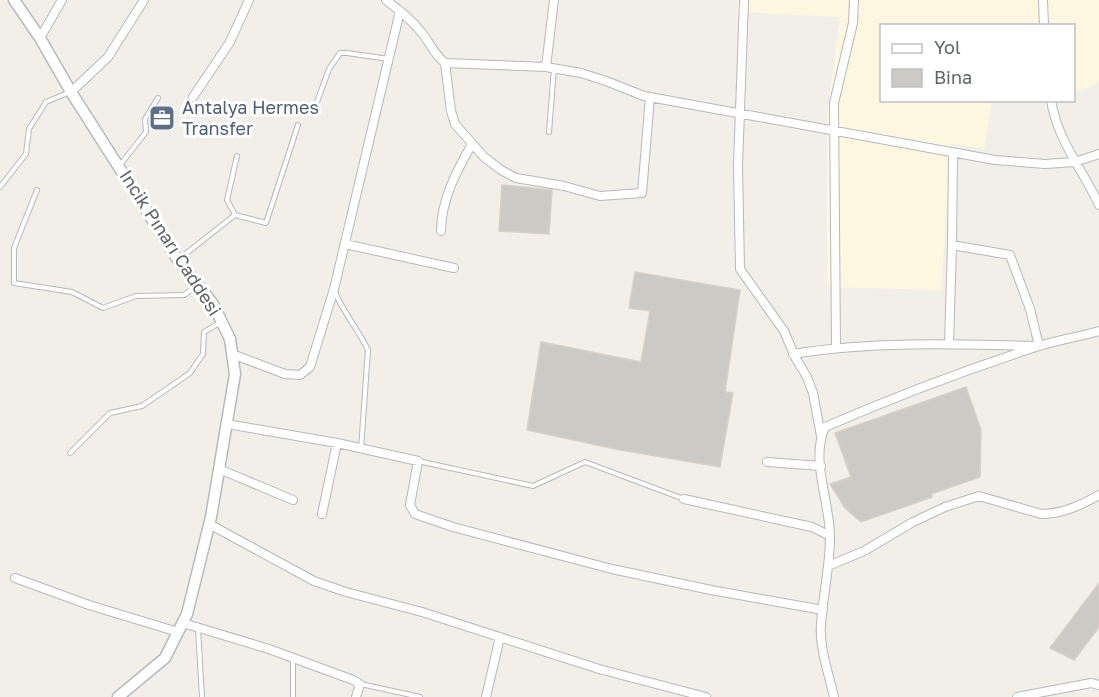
<svg xmlns="http://www.w3.org/2000/svg" width="1099" height="697" font-family="'Golos Text',sans-serif">
	<style>
		.commercial { fill: #fef7e0 }
		.building { fill: #cccac5; stroke: #d6d1c6; stroke-width: 1.5 }
		.lines { fill: none; stroke-linecap: round; stroke-linejoin: round }
		.service-casing { stroke: #b5b8bc; stroke-width: 6 }
		.minor-casing { stroke: #b5b8bc; stroke-width: 10 }
		.secondary-casing { stroke: #b6babf; stroke-width: 13 }
		.service { stroke: #fff; stroke-width: 4 }
		.minor { stroke: #fff; stroke-width: 8 }
		.secondary { stroke: #fff; stroke-width: 10 }
		.labels { text-anchor: middle; stroke-width: 6; stroke-linejoin: round; paint-order: stroke }
		.service-label { font-size: 18px; fill: #4e5e75; stroke: #fff; text-anchor: start }
		.street-label { font-size: 18px; fill: #5f6368; stroke: #fff }
	</style>
	<rect width="100%" height="100%" fill="#f1efe8"/>
	<!-- commercial -->
	<path class="commercial" d="M737 0H1099V82L1074 93V26H882V100L992 101 984 149 951 144 941 290 827 287V116L840 17 737 12Z"/>
	<!-- building -->
	<path class="building" d="M502 185 552 190 549 234 499 231Z
		M635 272 740 290 725 392 733 393 720 467 615 449 527 430 541 342 641 362 650 311 629 308Z
		M966 387 981 430 980 477 931 494 932 497 861 522 845 508 830 484 851 477 835 433Z
		M1099 583V627L1074 660 1050 648Z"/>
	<g class="lines">
		<!-- service casing -->
		<g class="service-casing">
			<path id="service" d="M317 102 329 69 340 53H347L389 59
				M549 132 554 68
				M120 165 146 132 145 119 158 98
				M0 187 26 154 29 129 46 102 70 92
				M37 190 14 248V283L72 292 103 308 136 296 184 295 198 285
				M235 215 227 200 237 156
				M179 259 235 215 266 223 298 125
				M335 292C344 314 358 329 368 350L361 449
				M70 453 110 413 142 406 190 373 203 354 204 332 221 322
				M418 461 533 486 585 462 684 499
				M198 629 202 697
				M361 684 420 697
				M293 697V660"/>
		</g>
		<!-- minor casing -->
		<g class="minor-casing">
			<path id="minor" d="M386 0C399 10 412 20 422 33 430 43 434 54 445 63L546 67 581 73 606 81 644 96 995 160 1045 164 1075 162 1099 154
				M744 0 738 166 740 269 784 331 795 357 807 377 813 393 821 436
				M1043 0 1044 26
				M40 38 62 0
				M445 63 451 111 455 124 484 157 501 170 516 178 564 186 600 196 642 193 650 97
				M546 67 554 0
				M71 92 108 57 144 0
				M193 97 230 42 249 0
				M1051 100C1057 140 1083 170 1099 205
				M441 231C441 200 457 170 472 144
				M345 244 454 268
				M949 344 952 245
				M836 347 834 103 853 23 854 0
				M232 354 285 374 300 375 310 367 334 289 400 11
				M793 354C874 341 957 344 1039 346L1030 309 1010 255 952 245 953 154
				M227 424 337 443 418 461 410 505 415 514 453 527 612 569 711 590 823 610
				M767 462 821 466
				M219 469 293 500
				M684 499 812 527 830 536
				M322 514 337 443
				M209 524 314 581 346 592 422 612 599 669 706 697
				M828 566 864 551 913 522 945 507 979 496 1041 514C1063 514 1081 505 1099 495
				M15 578 89 605 178 632
				M183 623 269 649 353 680 360 684 356 697
				M486 697 500 637
				M834 697C829 674 819 648 821 624 823 595 830 566 830 537 830 501 810 461 825 427 894 397 965 370 1036 347 1057 340 1078 337 1099 331
				M1017 697 1091 683 1099 685"/>
		</g>
		<!-- secondary casing -->
		<g class="secondary-casing">
			<path id="secondary" d="M14 0 40 38 71 92 178 260 213 304 230 339 235 374 211 517 187 614 165 658 118 697"/>
		</g>
		<!-- service -->
		<use href="#service" class="service"/>
		<!-- minor -->
		<use href="#minor" class="minor"/>
		<!-- secondary -->
		<use href="#secondary" class="secondary"/>
	</g>
	<!-- icons -->
	<defs>
		<g id="office-square" transform="scale(1.35)"><rect x="-9" y="-9" width="18" height="18" rx="4" fill="#5c6f8a" stroke="#fff"/><path d="M-6-3h4V-5.5h4V-3h4V5H-6ZM-1-4.5V-3h2v-1.5ZM-6 0V1H6V0Z" fill="#fff"/></g>
	</defs>
	<g fill-rule="evenodd">
		<use href="#office-square" x="162" y="118"/>
	</g>
	<g class="labels">
		<!-- service labels -->
		<g class="service-label">
			<text x="182" y="114">Antalya Hermes<tspan x="182" dy="21">Transfer</tspan></text>
		</g>
		<!-- street labels -->
		<g class="street-label">
			<text transform="translate(170 243) rotate(57)" y="6">Incik Pınarı Caddesi</text>
		</g>
	</g>
	<!-- legend -->
	<rect x="880" y="24" width="195" height="78" fill="#ffffff" stroke="#bfc1c3" stroke-width="1.5"/>
	<rect x="892" y="44" width="30" height="9" fill="#ffffff" stroke="#bfc1c3" stroke-width="1.5"/>
	<text x="934" y="54" font-size="18" fill="#5f6368">Yol</text>
	<rect x="892" y="69" width="30" height="18" fill="#cccac5" stroke="#bfc1c3" stroke-width="1.5"/>
	<text x="934" y="84" font-size="18" fill="#5f6368">Bina</text>
</svg>
